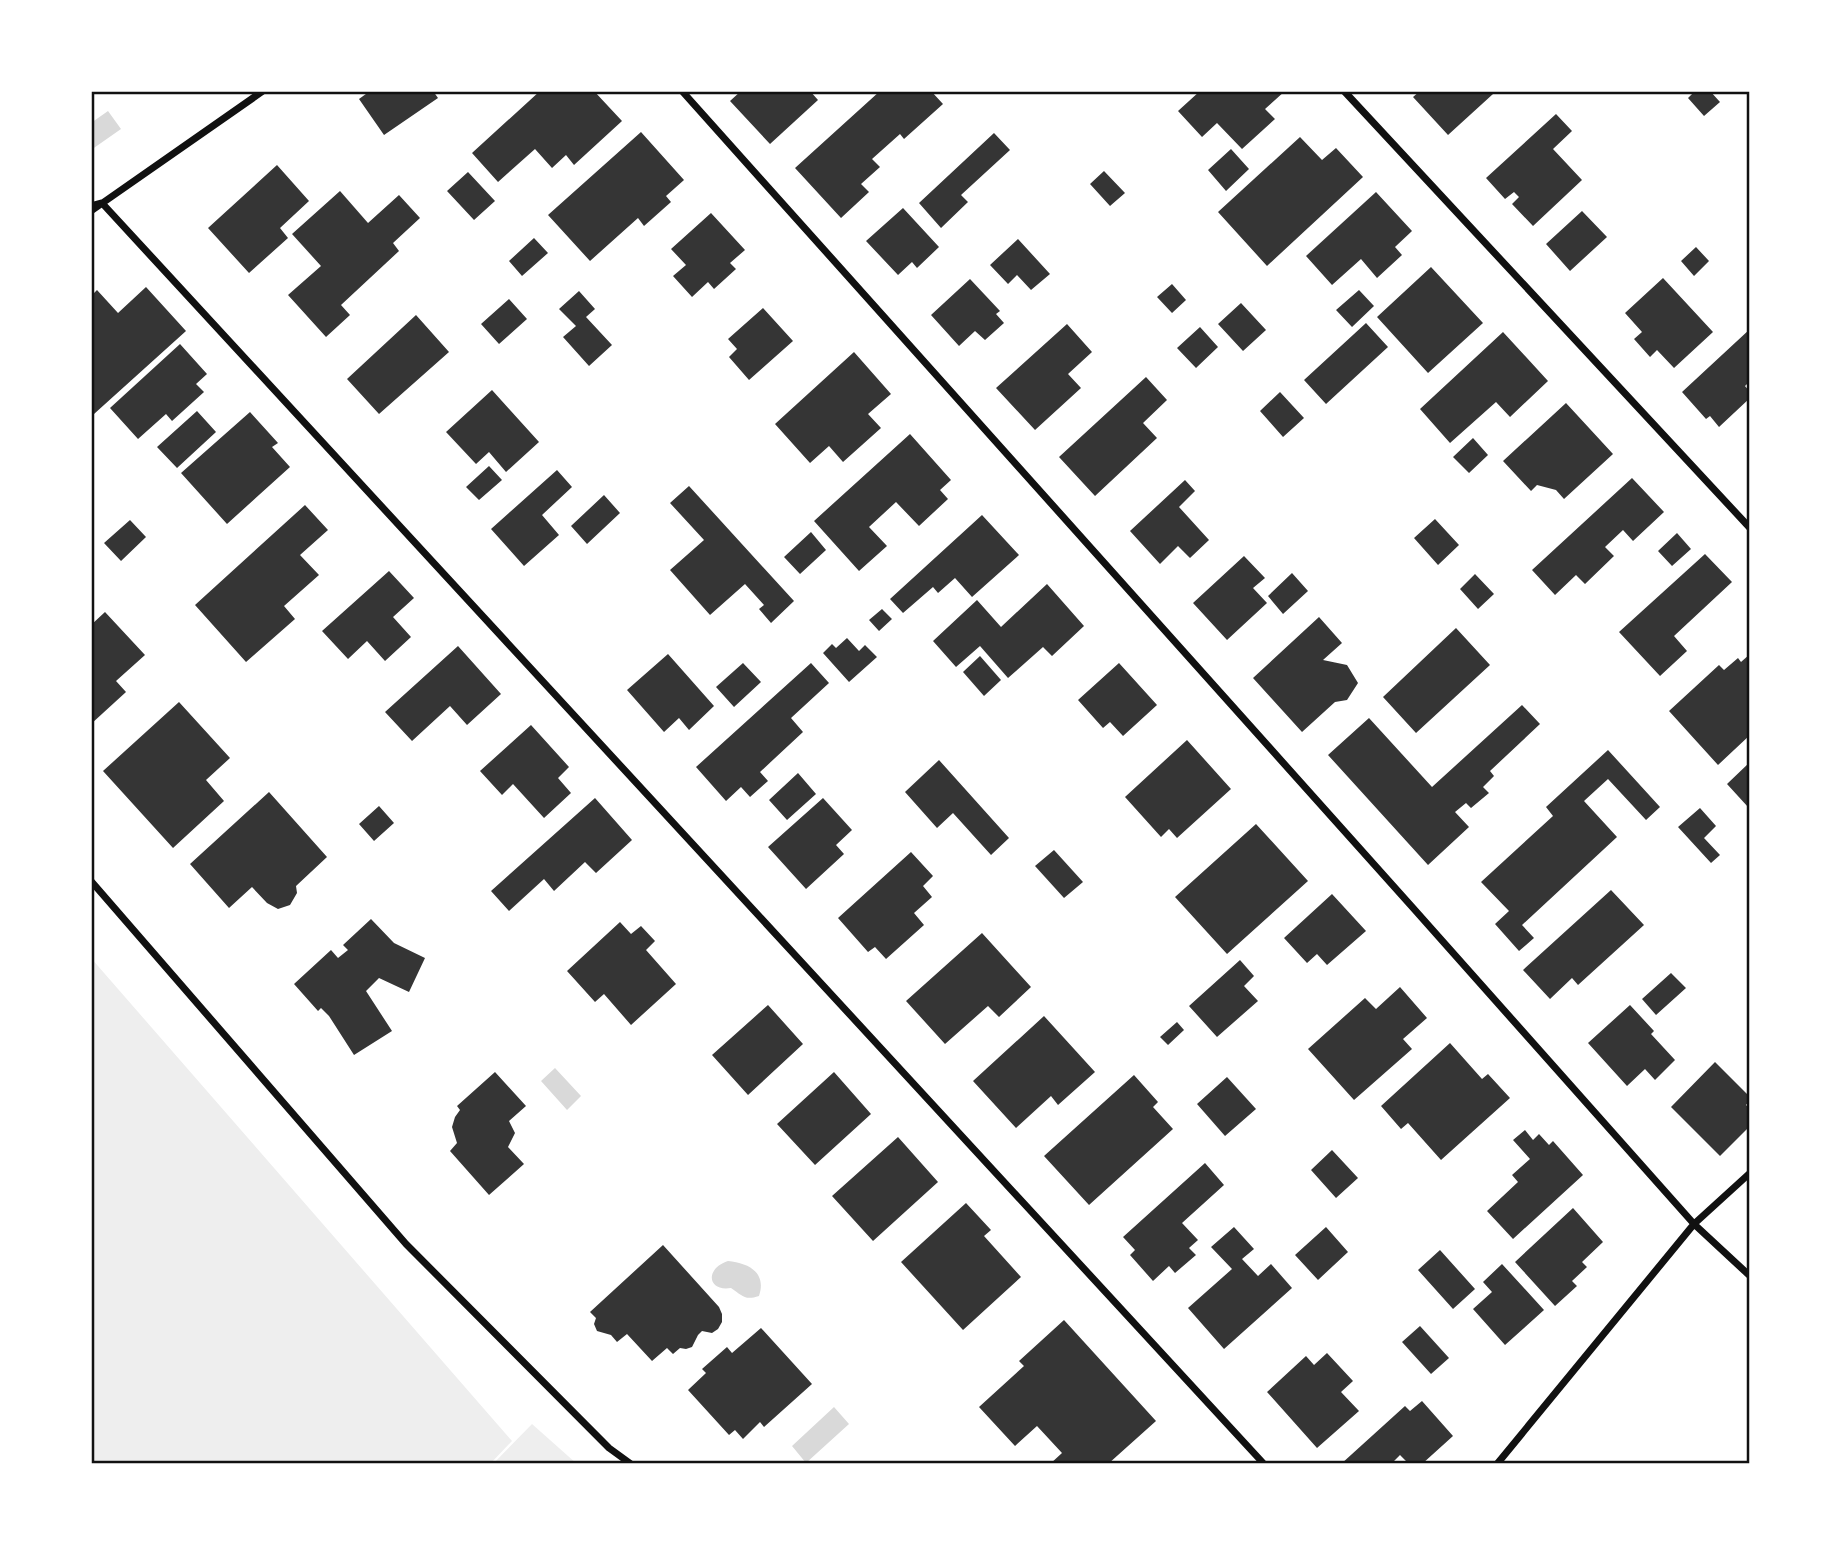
<svg xmlns="http://www.w3.org/2000/svg" width="1841" height="1555" font-family="Arial,sans-serif">
	<style>
		.green { fill: #eee }
		.water { fill: #d9d9d9 }
		.building { fill: #353535 }
		.lines { fill: none; stroke-linecap: round; stroke-linejoin: round }
		.minor { stroke: #111; stroke-width: 7 }
		.neatline { fill: none; stroke: #111; stroke-width: 2.5 }
	</style>
	<rect width="100%" height="100%" fill="#fff"/>
	<!-- green -->
	<path class="green" d="M91 958 512 1441 490 1464H91Z
		M532 1424 577 1464H493Z"/>
	<!-- water -->
	<path class="water" d="M108 111 121 129 91 150V123Z
		M555 1068 581 1096 567 1110 541 1081Z
		M728 1261C748 1263 767 1272 759 1296 744 1301 742 1295 731 1288 708 1292 704 1269 728 1261Z
		M834 1407 849 1424 806 1463 792 1446Z"/>
	<!-- building -->
	<path class="building" d="M370 91H433L438 98 384 135 359 99Z
		M540 91H594L622 121 574 165 566 155 552 168 535 149 498 182 472 153Z
		M741 91H810L818 100 770 144 730 101Z
		M880 91H931L943 104 904 139 900 134 872 159 880 167 861 184 869 192 841 218 795 168Z
		M1200 91H1285L1265 109 1275 119 1242 149 1217 123 1202 137 1178 111Z
		M1420 91H1491L1493 94 1448 135 1413 97Z
		M1695 91H1710L1720 102 1704 116 1688 98Z
		M1556 114 1572 131 1553 149 1582 180 1533 226 1512 204 1519 197 1514 192 1505 199 1486 178Z
		M641 132 684 180 666 196 671 202 644 226 638 218 590 261 548 215Z
		M994 133 1010 150 961 195 968 202 941 228 919 203Z
		M1300 137 1322 160 1336 148 1363 177 1267 266 1218 212Z
		M1231 149 1249 169 1226 191 1208 170Z
		M277 165 309 201 280 228 288 238 249 273 208 228Z
		M1104 171 1125 193 1110 206 1090 184Z
		M468 172 495 201 474 220 447 191Z
		M340 191 368 223 399 195 420 218 393 243 399 251 341 305 350 315 326 337 288 295 321 266 292 234Z
		M1376 192 1412 231 1395 247 1402 255 1377 278 1361 259 1332 285 1306 256Z
		M903 208 939 247 917 268 912 262 898 275 866 241Z
		M1582 211 1607 237 1570 271 1546 244Z
		M711 213 745 250 730 263 736 269 714 289 708 282 692 297 673 276 686 265 671 249Z
		M534 238 548 253 522 276 509 261Z
		M1018 239 1050 274 1031 290 1017 275 1008 284 990 265Z
		M1696 247 1709 261 1694 276 1681 261Z
		M1431 267 1483 323 1428 373 1377 317Z
		M1663 278 1713 332 1674 368 1657 350 1650 357 1634 339 1642 332 1625 313Z
		M970 279 1000 311 996 314 1004 323 985 340 975 331 959 346 931 315Z
		M1172 284 1186 300 1172 313 1157 297Z
		M146 287 186 331 94 414 91 411V296L97 290 118 313Z
		M1359 290 1374 306 1352 327 1336 310Z
		M579 291 595 309 586 317 612 345 589 366 563 337 576 326 559 309Z
		M509 299 527 319 499 344 481 324Z
		M1241 303 1266 330 1243 351 1218 324Z
		M763 308 793 341 749 380 729 357 737 349 728 339Z
		M416 315 449 352 379 414 347 379Z
		M1366 323 1388 347 1326 404 1304 380Z
		M1067 324 1092 352 1068 374 1081 388 1035 430 996 388Z
		M1200 327 1218 347 1196 368 1177 348Z
		M1750 329V381L1745 386 1750 392V398L1719 427 1710 416 1706 419 1682 392Z
		M1503 332 1548 381 1510 417 1496 402 1450 443 1420 409Z
		M180 344 207 374 196 384 204 392 172 421 166 414 138 439 110 408Z
		M854 352 891 394 868 414 881 428 843 462 829 446 810 463 775 424Z
		M1146 377 1167 400 1143 423 1157 438 1095 496 1059 457Z
		M492 390 539 442 506 472 489 452 476 464 446 432Z
		M1280 392 1304 418 1283 437 1260 411Z
		M1566 403 1613 454 1564 499 1556 490 1537 485 1531 491 1503 461Z
		M197 411 216 432 177 468 157 447Z
		M250 412 278 443 272 447 290 467 227 524 181 473Z
		M910 434 951 480 940 490 948 499 919 526 896 502 869 527 887 546 859 571 814 521Z
		M1473 438 1488 455 1469 473 1453 457Z
		M489 466 502 480 479 500 466 487Z
		M557 470 572 487 542 515 559 535 524 566 491 529Z
		M1632 478 1664 512 1633 541 1623 530 1605 547 1614 556 1585 584 1576 575 1555 595 1532 570Z
		M1185 480 1195 491 1179 507 1209 540 1190 558 1178 546 1160 564 1130 531Z
		M689 486 794 601 771 623 759 609 764 605 745 584 710 615 670 570 704 540 670 503Z
		M604 495 620 513 587 544 571 526Z
		M305 505 328 530 300 555 319 575 284 606 295 619 246 662 195 605Z
		M982 515 1019 555 972 597 955 578 938 593 933 587 903 613 890 599Z
		M1435 519 1459 545 1438 565 1414 538Z
		M130 520 146 537 121 561 104 543Z
		M811 532 826 550 800 574 784 557Z
		M1677 533 1691 549 1672 566 1658 551Z
		M1705 554 1732 582 1674 636 1687 651 1660 676 1619 632Z
		M1244 556 1265 578 1253 588 1267 603 1227 640 1193 603Z
		M389 571 414 598 393 617 411 637 385 661 367 641 348 659 322 631Z
		M1292 573 1308 591 1283 614 1268 596Z
		M1475 574 1494 594 1478 609 1460 589Z
		M1047 584 1084 626 1052 656 1043 647 1008 678 980 646 956 667 933 641 977 600 1001 627Z
		M882 609 892 619 879 631 869 620Z
		M105 612 145 655 116 681 126 692 91 724V625Z
		M1319 617 1342 643 1323 660 1347 665 1358 683 1347 700 1335 702 1302 732 1253 678Z
		M1456 628 1490 665 1416 733 1383 697Z
		M847 638 859 651 865 645 877 657 849 682 823 653 832 644 836 648Z
		M458 646 501 694 467 725 450 706 412 741 385 712Z
		M668 654 714 706 689 730 679 718 664 732 627 690Z
		M1750 654V735L1718 765 1669 711 1719 665 1724 670 1738 658 1741 662Z
		M980 656 1001 680 984 696 963 672Z
		M743 663 761 682 734 707 716 687Z
		M811 663 829 683 791 718 803 732 760 772 768 781 750 797 741 787 726 801 696 767Z
		M1119 663 1157 705 1123 736 1110 722 1103 728 1078 700Z
		M179 702 230 758 206 780 224 801 173 848 103 771Z
		M1522 705 1540 724 1490 771 1494 776 1483 787 1489 793 1471 808 1466 803 1455 812 1469 827 1428 865 1328 755 1369 718 1432 787Z
		M531 725 569 767 558 778 571 793 544 818 513 784 502 795 480 771Z
		M1187 740 1231 789 1177 838 1169 829 1161 837 1125 797Z
		M1608 750 1660 807 1646 820 1608 779 1584 801 1617 837 1522 925 1534 938 1519 951 1495 924 1509 911 1481 882 1553 816 1546 807Z
		M939 760 1009 838 991 855 953 813 937 828 905 792Z
		M1750 762V806L1748 807 1727 784Z
		M798 773 816 794 787 820 769 800Z
		M269 792 327 857 296 886 297 893 290 905 278 909 267 903 252 887 229 908 190 864Z
		M595 798 632 840 596 873 585 862 554 891 544 879 509 911 491 891Z
		M823 798 852 830 836 845 844 854 806 889 768 847Z
		M379 806 394 823 374 841 359 824Z
		M1700 808 1716 826 1704 838 1720 855 1711 863 1678 827Z
		M1256 824 1308 881 1227 954 1175 897Z
		M1054 850 1083 882 1064 898 1035 866Z
		M911 852 933 876 923 886 932 897 914 913 924 925 886 959 875 947 868 952 838 918Z
		M1611 890 1644 925 1578 985 1572 978 1550 999 1523 970Z
		M1332 894 1366 931 1327 965 1317 954 1307 963 1284 938Z
		M371 919 394 943 425 958 409 992 379 978 366 991 392 1031 354 1055 329 1016 321 1008 318 1011 294 984 331 950 338 958 348 950 343 945Z
		M620 922 631 934 641 926 655 941 646 950 676 984 631 1025 604 994 595 1002 567 971Z
		M982 933 1031 987 999 1017 988 1006 945 1044 906 1001Z
		M1240 960 1254 976 1244 986 1258 1001 1217 1037 1189 1006Z
		M1671 973 1686 988 1656 1015 1642 999Z
		M1400 987 1427 1018 1403 1039 1412 1049 1354 1100 1308 1049 1365 998 1376 1009Z
		M768 1005 803 1044 748 1095 712 1055Z
		M1630 1005 1654 1031 1651 1034 1675 1060 1655 1080 1645 1069 1627 1086 1588 1043Z
		M1044 1016 1095 1072 1058 1105 1051 1096 1016 1128 973 1081Z
		M1177 1022 1184 1030 1168 1045 1160 1037Z
		M1450 1043 1482 1079 1488 1074 1510 1098 1441 1160 1408 1123 1401 1129 1381 1106Z
		M1715 1062 1750 1097V1100L1746 1105 1750 1109V1126L1720 1156 1671 1107Z
		M495 1072 526 1106 509 1121 515 1133 508 1147 524 1164 489 1195 450 1151 457 1143 452 1127 455 1117 460 1110 457 1106Z
		M834 1072 871 1114 815 1165 777 1124Z
		M1134 1075 1158 1102 1153 1107 1173 1129 1089 1205 1044 1156Z
		M1227 1077 1256 1109 1225 1136 1197 1104Z
		M1525 1130 1533 1140 1539 1134 1549 1145 1553 1141 1583 1175 1513 1239 1487 1211 1518 1182 1512 1175 1530 1159 1513 1140Z
		M898 1137 938 1182 873 1241 832 1196Z
		M1332 1150 1358 1178 1336 1198 1311 1170Z
		M1205 1163 1224 1185 1182 1223 1198 1240 1189 1248 1196 1255 1175 1273 1169 1266 1153 1281 1130 1255 1135 1250 1123 1237Z
		M966 1203 991 1230 984 1236 1021 1277 963 1330 901 1262Z
		M1573 1208 1603 1242 1582 1262 1587 1267 1572 1281 1577 1286 1555 1306 1515 1262Z
		M1234 1227 1254 1249 1242 1259 1258 1276 1271 1264 1292 1288 1224 1349 1188 1308 1232 1269 1211 1247Z
		M1326 1227 1348 1252 1318 1280 1295 1255Z
		M663 1245 719 1307 722 1314V1322L718 1329 712 1333 702 1331 698 1335 692 1347 686 1349 680 1348 673 1354 667 1348 652 1361 627 1334 617 1342 611 1335 597 1331 594 1324 596 1318 590 1312Z
		M1440 1250 1475 1289 1453 1309 1418 1270Z
		M1502 1264 1544 1310 1505 1345 1473 1309 1492 1292 1483 1282Z
		M1064 1320 1156 1421 1108 1464H1050L1062 1453 1037 1426 1015 1446 979 1407 1024 1366 1019 1361Z
		M1420 1326 1449 1358 1431 1374 1402 1342Z
		M761 1328 812 1384 764 1427 760 1422 743 1439 735 1430 729 1435 688 1390 706 1373 702 1369 727 1347 732 1353Z
		M1327 1353 1353 1381 1341 1392 1359 1411 1317 1448 1267 1392 1306 1356 1314 1365Z
		M1422 1401 1453 1436 1422 1464H1409L1400 1455 1393 1462 1395 1464H1341L1405 1406 1410 1411Z"/>
	<g class="lines">
		<!-- minor -->
		<path class="minor" d="M682 91 1414 909 1694 1224 1750 1276
			M1344 91 1750 528
			M91 206 102 203 1264 1464
			M91 211 263 91
			M91 881 406 1244 609 1448 631 1464
			M1497 1464 1694 1224 1750 1173"/>
	</g>
	<!-- border -->
	<rect width="1841" height="1555" fill="none" stroke="#ffffff" stroke-width="186"/>
	<rect x="93" y="93" width="1655" height="1369" class="neatline"/>
</svg>
